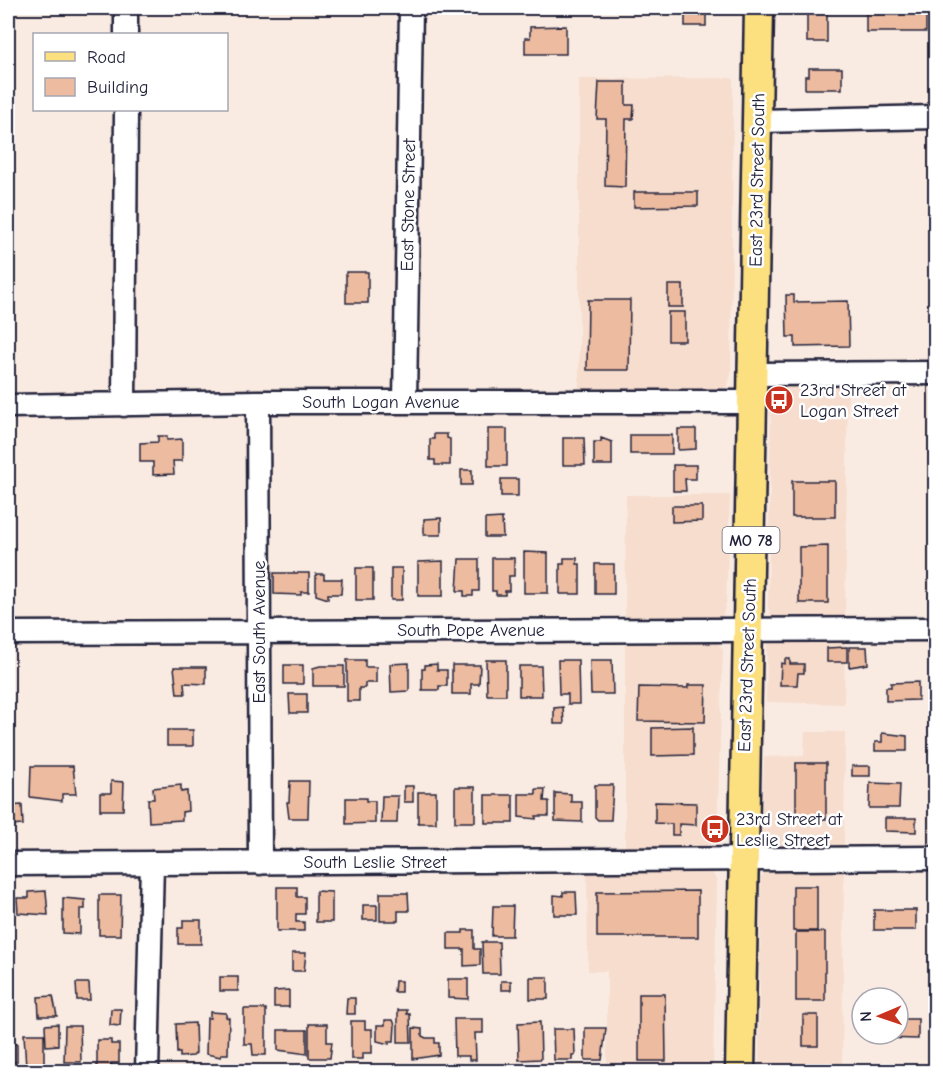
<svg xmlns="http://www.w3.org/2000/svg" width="943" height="1079" font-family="'Comic Neue',sans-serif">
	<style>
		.built { fill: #f6ddce }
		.building { fill: #edbb9f; stroke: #22223b; stroke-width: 1.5 }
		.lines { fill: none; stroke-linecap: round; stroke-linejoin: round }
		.minor-casing { stroke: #22223b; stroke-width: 27 }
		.major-casing { stroke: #22223b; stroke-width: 33 }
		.minor { stroke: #fff; stroke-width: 22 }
		.major { stroke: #fce080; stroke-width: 28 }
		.labels { text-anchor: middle; stroke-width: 5; stroke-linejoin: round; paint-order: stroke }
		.shield { fill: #fff; stroke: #646476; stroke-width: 1.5 }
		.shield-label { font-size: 16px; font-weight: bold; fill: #22223b }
		.street-label { font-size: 18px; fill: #22223b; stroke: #fff }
		.poi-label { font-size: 18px; fill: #22223b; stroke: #fff; text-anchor: start }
	</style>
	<rect width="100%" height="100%" fill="#faebe2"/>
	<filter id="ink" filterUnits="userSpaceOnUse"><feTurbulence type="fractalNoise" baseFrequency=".0167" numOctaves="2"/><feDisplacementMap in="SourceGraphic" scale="12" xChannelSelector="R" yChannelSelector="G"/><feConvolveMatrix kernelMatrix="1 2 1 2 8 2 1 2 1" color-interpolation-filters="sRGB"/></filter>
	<g filter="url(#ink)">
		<!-- built -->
		<path class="built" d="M733 78 731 375 727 386 718 391H579V79Z
			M791 381H848L845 621 779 620 771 616 768 606 771 399 778 386Z
			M626 495H730L726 603 723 615 710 624H625Z
			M625 638H702L716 641 723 650 717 834 711 843 703 848H625Z
			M845 638 844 704 766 702 767 645 774 639Z
			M805 732H845L844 849H773L766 846 761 837 764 757 804 756Z
			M587 865 711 871 717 881 713 1067 710 1071H607V971H588Z
			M844 866 842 1071 759 1072 761 877 769 867Z"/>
		<!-- building -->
		<path class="building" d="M866 8H926V32H866Z
			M685 10H706V26H685Z
			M807 10H827V42H807Z
			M566 26V54H525V38H530V27Z
			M933 58H936V78H933Z
			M809 68H842V89H805V76H809Z
			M599 82H626V105H634L633 119H626L625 187 605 186 606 119H597Z
			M634 192H698V206L634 207Z
			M346 272H368V303H346Z
			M668 285H683V307H668Z
			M786 295H794V302L848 301 849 346 795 347V337H787Z
			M588 300H630L629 370H587Z
			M668 312H685V341H668Z
			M13 355V367H8V356Z
			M488 429H507V466H488Z
			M678 429H696V449L678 450Z
			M434 434H447V438L450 439V465H435V460H430V439H434Z
			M630 435H672V454H630Z
			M158 436H167V440L182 439V461H173L174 474 153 475V462H140V443L158 442Z
			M563 438H584L585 465H563Z
			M601 438 612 442V465H594V442H601Z
			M673 465H696V479H685L686 491H673Z
			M461 470H472V485H461Z
			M501 479H518V496H501Z
			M792 481H835V517H792Z
			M672 506H702V521L672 522Z
			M441 518V535H424V519Z
			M502 518 503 537H485V519Z
			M828 546V603H799V547Z
			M524 552 548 553V593H524Z
			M492 558H514V576H509V591H505V595H496V591H492Z
			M564 558H577V564H580V594H560V564H564Z
			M459 559H479V591H473V596H464V591H457Z
			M443 561V596H418V562Z
			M595 564H614V594H595Z
			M356 568H373V600H356Z
			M391 568H402V600H391Z
			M274 573H309V592H301V595L274 594Z
			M316 574H324V579H342L341 594H328V599L316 595Z
			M847 647V662H827V648Z
			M849 647H867L868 664 849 667Z
			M785 659H790V664H804V673H798L797 685H780L781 663 785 664Z
			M347 660H365V667H376V683H365V688H359V701H347Z
			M486 660H506V695H487Z
			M558 660H578L579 704H568V694H559Z
			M590 660H612L613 694H591Z
			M409 663V691L391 692 390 664Z
			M437 664V670H447V686H439V690H422V669H425V665Z
			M284 665H303V684H284Z
			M452 665H480L479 684H471V694H452Z
			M320 666H344V686H313V668Z
			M519 666H541L542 696H519Z
			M174 667H206V684L184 683 185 694H177Z
			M918 682V700L886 701V687H891V683Z
			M688 685H706L705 722 638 721 639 687 688 688Z
			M289 694H307V713H290Z
			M563 707 564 724H554V708Z
			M693 727V755L652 756V728Z
			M167 730H193V746H167Z
			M882 733 907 736V751H875V742H882Z
			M796 763H826V819H796Z
			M31 766H73L76 794H62V801L30 797Z
			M852 766H870V776H852Z
			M111 781 124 782 123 810H100V793H111Z
			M290 781H309L308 818H289L287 802H289Z
			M870 783 900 784 899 808H869Z
			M181 785V792L187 791 188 811 182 812V820L149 822 148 799H154L153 788Z
			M595 785H613L611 820H598L595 817Z
			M404 786H413V802H404Z
			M455 787H475V822H455Z
			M536 789H545L544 801H549V816H536V819L519 817V794H536Z
			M418 792H436V823H418Z
			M555 793 571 794V802H582V822L555 821Z
			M485 795H513V823H485Z
			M382 796H398L397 823H381Z
			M346 798H366V801H375V823L346 824Z
			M655 802 696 803V825L679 824V835H672V824L655 823Z
			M22 805 23 825 8 826V806Z
			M885 818H916V832L885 831Z
			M793 886H817V931H793Z
			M277 887H297V897H305V914H296V922H304V931H277Z
			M46 891 48 915 18 913 17 898H29V892Z
			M316 891 332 892V922H316Z
			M698 891V937H597V892Z
			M563 892H576L577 915H554V895L563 896Z
			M380 893H408L409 911H398V921H380Z
			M99 895H121L120 935H99Z
			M63 898 85 900V909H80V934L63 933Z
			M363 905H377V920H363Z
			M493 906H513L512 936H492Z
			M874 910H916V930H874Z
			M183 920H201V944H178V928H183Z
			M463 930H474V949H480V965L464 966V949H448V933H463Z
			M796 932H825V1001H796Z
			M482 942H499L500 974H483Z
			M292 953H306L304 971H292Z
			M220 977H238V991H220Z
			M530 977H548V999H530Z
			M448 979H468V999L448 998Z
			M395 981H401V992H394Z
			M501 981H511V990H501Z
			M76 983H89L90 1000H77Z
			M289 990V1007H274V991Z
			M639 994H665L666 1061H639Z
			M53 996 57 1016H39L38 997Z
			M347 998H355V1014H346Z
			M111 1009H121L120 1026 110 1025Z
			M244 1009H266V1055H253L252 1044H244Z
			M398 1010H407V1014H410L411 1042H398Z
			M210 1012 226 1013V1017L229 1018 228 1054H221V1057L206 1054 207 1018H210Z
			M803 1015H818V1046H803Z
			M454 1019H483V1033H475L476 1060H469V1056H455Z
			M898 1019H918V1039L882 1038V1034H898Z
			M385 1020H393L395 1025 394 1041H389V1044L377 1041V1025H385Z
			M351 1021H365V1029H372V1053H363V1059H351Z
			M540 1022 541 1059 519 1060 518 1023Z
			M195 1023 196 1053 193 1056 180 1057V1053H177L176 1024Z
			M58 1024V1045L46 1046 45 1025Z
			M309 1024H327V1042H332L330 1058H309Z
			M65 1026H80L81 1062H64Z
			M413 1028 422 1029V1036L426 1038H435V1043H439V1055L413 1059Z
			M585 1028H606L602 1060H585Z
			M553 1029H574L575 1055H572V1060H554Z
			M278 1030H307V1054L278 1050Z
			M24 1034H44V1063H37L38 1068H26Z
			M8 1037 9 1044H17V1062H8Z
			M97 1040H111V1044H119V1063H111L112 1068H97Z"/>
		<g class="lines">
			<!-- minor casing -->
			<g class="minor-casing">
				<path id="minor" d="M126 34V8
					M759 121 936 117
					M755 374 936 373
					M258 402 260 863
					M405 402 411 8
					M124 405 126 110
					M8 406 258 402H754
					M8 633 936 629
					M8 864 936 858
					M147 1072 152 863"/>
			</g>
			<!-- major casing -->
			<g class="major-casing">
				<path id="major" d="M740 1072 759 8"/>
			</g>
			<!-- minor -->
			<use href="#minor" class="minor"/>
			<!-- major -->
			<use href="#major" class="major"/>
		</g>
	</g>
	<!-- icons -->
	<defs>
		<g id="bus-disc" transform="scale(1.5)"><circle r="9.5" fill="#c8321e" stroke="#fff"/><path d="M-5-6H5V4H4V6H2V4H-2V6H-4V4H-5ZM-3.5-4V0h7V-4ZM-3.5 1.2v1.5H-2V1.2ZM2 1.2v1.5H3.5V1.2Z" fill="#fff"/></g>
	</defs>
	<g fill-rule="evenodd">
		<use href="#bus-disc" x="779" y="400"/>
		<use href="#bus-disc" x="715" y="829"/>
	</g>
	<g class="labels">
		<!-- shield labels -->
		<rect class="shield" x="722.5" y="527" width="57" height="26" rx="4.5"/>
		<g class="shield-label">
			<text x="751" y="546">MO 78</text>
		</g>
		<!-- street labels -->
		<g class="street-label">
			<text transform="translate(757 180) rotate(-89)" y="6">East 23rd Street South</text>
			<text transform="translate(408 205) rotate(-89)" y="6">East Stone Street</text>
			<text x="381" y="408">South Logan Avenue</text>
			<text x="471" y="636">South Pope Avenue</text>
			<text transform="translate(259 632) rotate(-90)" y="6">East South Avenue</text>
			<text transform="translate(747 665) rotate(-88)" y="6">East 23rd Street South</text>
			<text x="375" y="868">South Leslie Street</text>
		</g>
		<!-- poi labels -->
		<g class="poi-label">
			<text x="800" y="396">23rd Street at<tspan x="800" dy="21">Logan Street</tspan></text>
			<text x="736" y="825">23rd Street at<tspan x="736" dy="21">Leslie Street</tspan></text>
		</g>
	</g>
	<!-- margin -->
	<rect width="943" height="1079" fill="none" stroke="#fff" stroke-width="30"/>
	<rect x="15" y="15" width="913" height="1049" fill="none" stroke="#22223b" stroke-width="2" filter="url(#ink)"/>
	<!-- legend -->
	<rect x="33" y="33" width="195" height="78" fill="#ffffff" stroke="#a7a7b1" stroke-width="1.5"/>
	<rect x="45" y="52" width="30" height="9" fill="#fce080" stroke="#a7a7b1" stroke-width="1.5"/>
	<text x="87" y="63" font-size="18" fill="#22223b">Road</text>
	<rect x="45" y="78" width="30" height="18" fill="#edbb9f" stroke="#a7a7b1" stroke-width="1.5"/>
	<text x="87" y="93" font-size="18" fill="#22223b">Building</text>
	<!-- north arrow -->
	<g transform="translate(880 1016) rotate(268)"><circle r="28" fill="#ffffff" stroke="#a7a7b1" stroke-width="1.5"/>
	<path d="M0-4.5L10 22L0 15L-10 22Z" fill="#c8321e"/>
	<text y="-9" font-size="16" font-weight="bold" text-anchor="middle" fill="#22223b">N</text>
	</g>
</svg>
